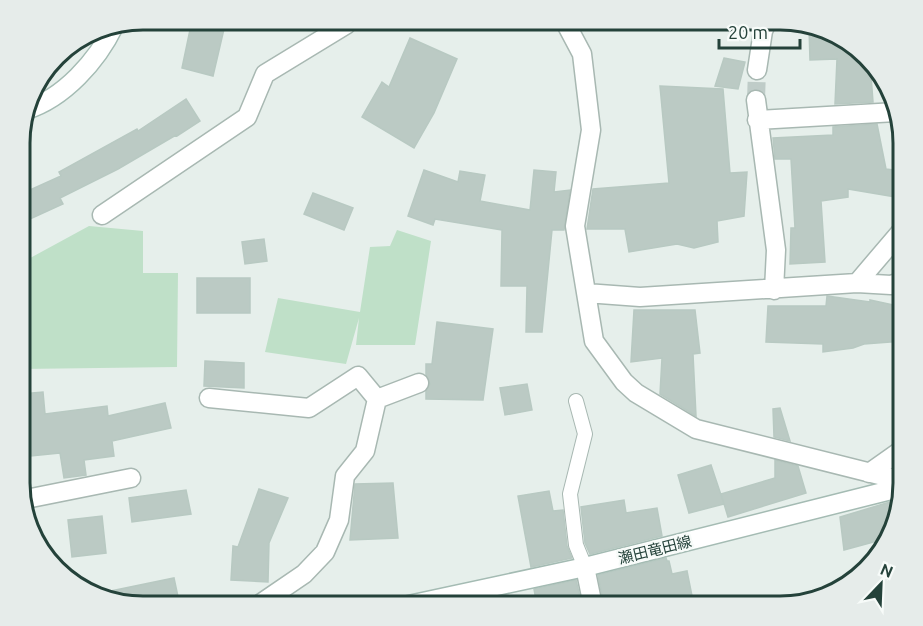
<svg xmlns="http://www.w3.org/2000/svg" width="923" height="626" font-family="Ubuntu,'Noto Sans JP',sans-serif">
	<style>
		.green { fill: #bfe0c8 }
		.building { fill: #bbcac4; stroke: #b8c9c2; stroke-width: 1.5 }
		.lines { fill: none; stroke-linecap: round; stroke-linejoin: round }
		.minor-tunnel { stroke: #bfccc8; stroke-width: 18; stroke-dasharray: 18 9; stroke-linecap: butt }
		.service-casing { stroke: #a8b8b2; stroke-width: 16 }
		.minor-casing { stroke: #a8b8b2; stroke-width: 21 }
		.secondary-casing { stroke: #a4bbb3; stroke-width: 21 }
		.service { stroke: #fff; stroke-width: 14 }
		.minor { stroke: #fff; stroke-width: 18 }
		.secondary { stroke: #fff; stroke-width: 18 }
		.labels { text-anchor: middle; stroke-width: 4.5; stroke-linejoin: round; paint-order: stroke }
		.street-label { font-size: 15px; fill: #24423a; stroke: #f7fbf9 }
		.rim { fill: none; stroke: #24423a; stroke-width: 3 }
	</style>
	<rect width="100%" height="100%" fill="#e6efeb"/>
	<!-- green -->
	<path class="green" d="M89 226 143 231V273H178L177 367 21 369V263Z
		M397 230 431 241 415 345H356L359 318 346 364 265 352 278 298 360 312 370 247 390 246Z"/>
	<!-- building -->
	<path class="building" d="M191 25H208L224 29 213 76 182 68Z
		M809 28 855 45 870 62 873 102 835 104 837 59 810 60Z
		M410 38 457 59 434 113 414 148 362 117 382 82 389 87Z
		M724 58 745 62 738 89 715 86Z
		M660 86 723 89 730 173 747 172 744 216 717 221 718 242 694 248 677 244 629 252 625 229H587L593 189 669 183Z
		M186 99 200 121 177 136 176 135 118 169 60 198 63 204 21 223V194L61 176 59 172 137 129 138 131Z
		M877 124 886 169 901 171 902 198 848 189V197L821 201 825 262 790 264 791 228H795L791 159H775L773 138 833 135V127Z
		M424 170 458 182 460 171 485 175 480 201 530 210 534 170 556 172 554 192 570 190 564 230H552L542 332H526L527 286H501L502 230 435 219 433 225 408 216Z
		M313 193 353 208 344 230 304 214Z
		M264 239 267 261 245 264 242 242Z
		M197 278H250V313H197Z
		M827 296 870 302V300L903 307V341L864 344 853 348 823 352V344L766 342 768 306H826Z
		M634 310H695L700 353 693 354 696 416 660 394 662 358 631 362Z
		M437 322 493 329 483 400 426 399V391L430 384 426 375V364H432Z
		M205 361 244 363V388L204 386Z
		M527 384 532 410 505 415 500 388Z
		M43 392 45 414 107 406 108 416 165 403 171 428 112 441 114 456 84 460 86 475 64 478 60 453 21 457V394Z
		M780 408 790 441 774 437 773 409Z
		M775 460 798 466 806 493 728 517 721 494 775 478Z
		M711 465 724 504 689 513 678 475Z
		M393 483 398 538 350 540 355 484Z
		M259 489 288 498 269 543 268 582 231 580 233 546 238 547Z
		M186 490 191 514 132 522 129 498Z
		M549 491 553 511 563 510 567 546 572 558 531 567 518 496Z
		M900 499 885 539 844 550 840 517Z
		M624 500 626 513 657 508 662 536 590 554 585 543 581 507Z
		M102 516 106 553 72 557 68 520Z
		M666 558 667 561H669L672 574 687 571 694 606H604L598 575Z
		M174 578 180 606H135L101 593Z
		M576 580 582 606H537L534 589Z"/>
	<g class="lines">
		<!-- minor-tunnel -->
		<path class="minor-tunnel" d="M756 100 757 70"/>
		<!-- service casing -->
		<g class="service-casing">
			<path id="service" d="M576 401 585 434 570 494 576 545 585 567"/>
		</g>
		<!-- minor casing -->
		<g class="minor-casing">
			<path id="minor" d="M565 22 582 54 591 130 575 226 594 341 624 382 636 393 696 429 903 481
				M757 70 763 31 768 20
				M756 100 776 250 774 290
				M757 120 896 112
				M102 215 247 117 265 74 347 24
				M857 283 891 285 903 281
				M586 293 640 297 857 283 903 229
				M209 398 309 408 358 376 377 399
				M869 473 903 449
				M21 500 131 478
				M585 567 593 606
				M257 606 304 574 325 552 339 520 345 476 365 451 377 399 419 383"/>
		</g>
		<!-- secondary casing -->
		<g class="secondary-casing">
			<path id="secondary" d="M26 110C64 98 97 61 114 26
				M404 606 585 567 903 487"/>
		</g>
		<!-- service -->
		<use href="#service" class="service"/>
		<!-- minor -->
		<use href="#minor" class="minor"/>
		<!-- secondary -->
		<use href="#secondary" class="secondary"/>
	</g>
	<g class="labels">
		<!-- street labels -->
		<g class="street-label">
			<text transform="translate(655 550) rotate(-14)" y="5">瀬田竜田線</text>
		</g>
	</g>
	<!-- crop -->
	<path d="M0 0H923V626H0ZM143 30H780A113 113 0 0 1 893 143V483A113 113 0 0 1 780 596H143A113 113 0 0 1 30 483V143A113 113 0 0 1 143 30Z" fill="#e6ecea" fill-rule="evenodd"/>
	<path class="rim" d="M143 30H780A113 113 0 0 1 893 143V483A113 113 0 0 1 780 596H143A113 113 0 0 1 30 483V143A113 113 0 0 1 143 30Z"/>
	<!-- north arrow -->
	<g transform="translate(881 584) rotate(23)" stroke="#f7fbf9" stroke-width="4.5" paint-order="stroke">
	<path d="M0-4.5L10 22L0 15L-10 22Z" fill="#24423a"/>
	<text y="-9" font-size="16" font-weight="bold" text-anchor="middle" fill="#24423a">N</text>
	</g>
	<!-- scale -->
	<path d="M719 39v9h81v-9" fill="none" stroke="#24423a" stroke-width="3"/>
	<text x="728" y="39" font-size="18" fill="#24423a" stroke="#f7fbf9" stroke-width="4.5" paint-order="stroke">20 m</text>
</svg>
